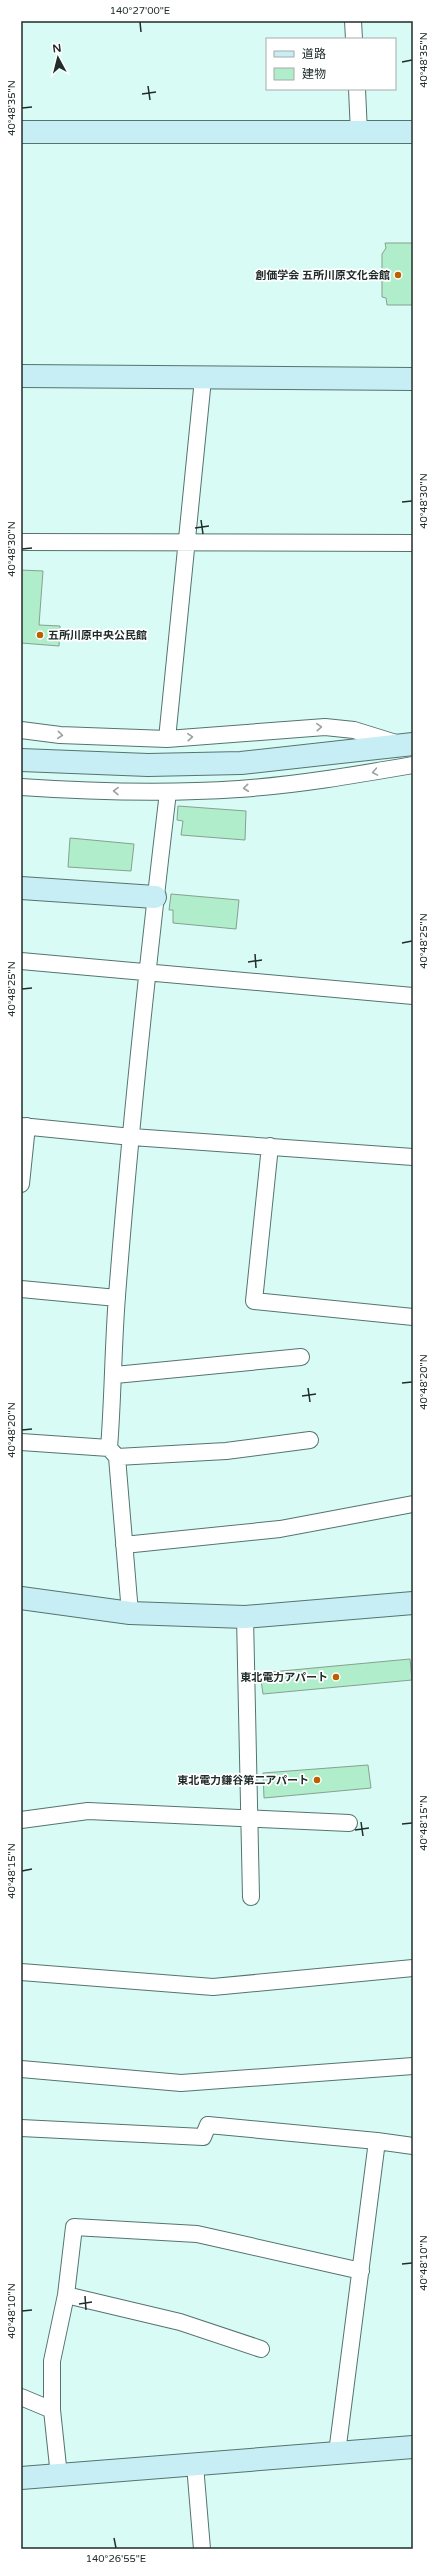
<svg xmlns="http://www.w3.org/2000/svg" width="434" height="2570" font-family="'Varela Round','Noto Sans JP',sans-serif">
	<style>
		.building { fill: #b0edca; stroke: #87a191 }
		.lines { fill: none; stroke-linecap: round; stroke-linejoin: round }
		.street-casing { stroke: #55746f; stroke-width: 18 }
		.secondary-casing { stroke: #55746f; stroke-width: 24 }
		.street { stroke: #fff; stroke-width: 16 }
		.secondary { stroke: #c6eef4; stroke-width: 22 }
		.oneway { stroke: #9ba0a0 }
		.ticks { fill: none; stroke: #202d2b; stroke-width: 1.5 }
		.poi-dot { fill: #bb6000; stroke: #fff; stroke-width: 1.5 }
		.labels { text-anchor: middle; stroke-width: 3.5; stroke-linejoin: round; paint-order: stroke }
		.poi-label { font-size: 11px; font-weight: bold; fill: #202d2b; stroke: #fff; text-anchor: end }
		.neatline { fill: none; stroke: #202d2b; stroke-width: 1.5 }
		.ticks-label { font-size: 10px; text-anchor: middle; fill: #202d2b }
	</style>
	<rect width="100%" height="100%" fill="#d8fbf6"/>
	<!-- building -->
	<path class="building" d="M385 243H413V305H387L386 298 382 297V254L386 248Z
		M21 570 43 571 39 625 60 626 59 646 21 643Z
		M178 806 246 811 245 840 181 835 183 821 177 820Z
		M70 838 134 844 131 871 68 867Z
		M171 894 239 900 236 929 173 923V910H169Z
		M410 1659 412 1680 263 1694 260 1673Z
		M368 1765 371 1788 264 1798 263 1773Z"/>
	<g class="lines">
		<!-- street casing -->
		<g class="street-casing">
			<path id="street" d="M353 21 354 39
				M357 89 359 133
				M21 542 413 543
				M21 730 60 735 167 739 325 727 354 730 396 743
				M167 739 203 379
				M21 787C94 792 166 794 239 789 297 785 355 775 413 765
				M21 961 413 996
				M21 1126 132 1137 413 1157
				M270 1146 254 1301 413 1317
				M21 1184 27 1126
				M21 1289 117 1298
				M115 1375 301 1357
				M21 1442 109 1448 117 1457 130 1613
				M109 1448C113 1398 113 1347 117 1296 130 1128 148 960 168 792
				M117 1457 226 1451 310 1440
				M124 1545 280 1529 413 1504
				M245 1617 251 1897
				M21 1820 88 1811 349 1823
				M21 1972 213 1987 413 1968
				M21 2069 181 2083 413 2066
				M21 2128 203 2137 208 2125 377 2141
				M66 2295 180 2322 261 2349
				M21 2397 52 2410
				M337 2453 377 2141 413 2146
				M195 2465 202 2549
				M59 2476 52 2410V2361L66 2295 74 2227 197 2234 361 2271"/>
		</g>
		<!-- secondary casing -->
		<g class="secondary-casing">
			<path id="secondary" d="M21 132H413
				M21 376 413 379
				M21 760 148 765 241 763 413 744
				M21 888 155 897
				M21 1598 130 1613 245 1617 413 1603
				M21 2478 413 2447"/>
		</g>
		<!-- street -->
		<use href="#street" class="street"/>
		<!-- secondary -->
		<use href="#secondary" class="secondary"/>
	</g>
	<!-- one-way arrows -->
	<defs><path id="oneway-chevron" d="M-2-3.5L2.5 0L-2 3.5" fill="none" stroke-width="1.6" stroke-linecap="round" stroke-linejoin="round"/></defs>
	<g class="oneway">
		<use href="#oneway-chevron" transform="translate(319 727) rotate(-4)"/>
		<use href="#oneway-chevron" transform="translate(60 735) rotate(5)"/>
		<use href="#oneway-chevron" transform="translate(190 737) rotate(-4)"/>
		<use href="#oneway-chevron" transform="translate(375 772) rotate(170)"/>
		<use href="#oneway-chevron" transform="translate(246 788) rotate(174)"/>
		<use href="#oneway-chevron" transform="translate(116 791) rotate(-179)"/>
	</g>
	<!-- ticks -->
	<path class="ticks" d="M140 22 141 32M402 62 412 60M148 86 150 100M142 94 156 92M22 108 32 107M402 502 412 501M201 520 203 534M195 528 209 526M22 549 32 548M402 943 412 941M255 954 256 968M248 962 262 960M22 989 32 988M402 1383 412 1382M308 1388 310 1402M302 1396 316 1394M22 1430 32 1429M361 1822 363 1836M402 1824 412 1823M355 1830 369 1828M22 1871 32 1869M402 2264 412 2263M85 2296 86 2310M79 2304 92 2302M22 2311 32 2310M114 2538 116 2548"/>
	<!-- markers -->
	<g class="poi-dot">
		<circle cx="398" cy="275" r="4"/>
		<circle cx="40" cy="635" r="4"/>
		<circle cx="336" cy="1677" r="4"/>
		<circle cx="317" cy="1780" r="4"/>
	</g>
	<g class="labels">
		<!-- poi labels -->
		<g class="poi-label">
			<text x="390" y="279">創価学会 五所川原文化会館</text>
			<text x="48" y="639" text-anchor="start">五所川原中央公民館</text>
			<text x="328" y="1681">東北電力アパート</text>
			<text x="309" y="1784">東北電力鎌谷第二アパート</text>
		</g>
	</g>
	<!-- border -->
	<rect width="434" height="2570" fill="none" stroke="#ffffff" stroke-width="44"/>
	<!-- legend -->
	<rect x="266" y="38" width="130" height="52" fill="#ffffff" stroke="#a6abaa"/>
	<rect x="274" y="51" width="20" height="6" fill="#c6eef4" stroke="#a6abaa"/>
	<text x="302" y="58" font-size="12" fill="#202d2b">道路</text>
	<rect x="274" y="68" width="20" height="12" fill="#b0edca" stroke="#a6abaa"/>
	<text x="302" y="78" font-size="12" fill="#202d2b">建物</text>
	<!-- north arrow -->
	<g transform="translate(58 58) rotate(353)" stroke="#ffffff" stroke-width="3" paint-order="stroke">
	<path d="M0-3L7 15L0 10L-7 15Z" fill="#202d2b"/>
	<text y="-6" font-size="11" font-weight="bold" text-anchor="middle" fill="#202d2b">N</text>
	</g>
	<rect x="22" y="22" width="390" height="2526" class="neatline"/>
	<g class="ticks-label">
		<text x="140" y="14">140°27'00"E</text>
		<text transform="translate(423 60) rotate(-90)" y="4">40°48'35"N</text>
		<text transform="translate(11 108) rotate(-90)" y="4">40°48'35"N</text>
		<text transform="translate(423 501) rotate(-90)" y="4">40°48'30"N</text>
		<text transform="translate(11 549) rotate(-90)" y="4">40°48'30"N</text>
		<text transform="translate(423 941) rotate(-90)" y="4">40°48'25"N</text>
		<text transform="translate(11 989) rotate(-90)" y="4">40°48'25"N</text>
		<text transform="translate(423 1382) rotate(-90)" y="4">40°48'20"N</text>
		<text transform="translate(11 1430) rotate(-90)" y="4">40°48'20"N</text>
		<text transform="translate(423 1823) rotate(-90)" y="4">40°48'15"N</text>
		<text transform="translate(11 1871) rotate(-90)" y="4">40°48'15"N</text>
		<text transform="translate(423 2263) rotate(-90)" y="4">40°48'10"N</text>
		<text transform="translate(11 2311) rotate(-90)" y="4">40°48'10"N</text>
		<text x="116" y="2562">140°26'55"E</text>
	</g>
</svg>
